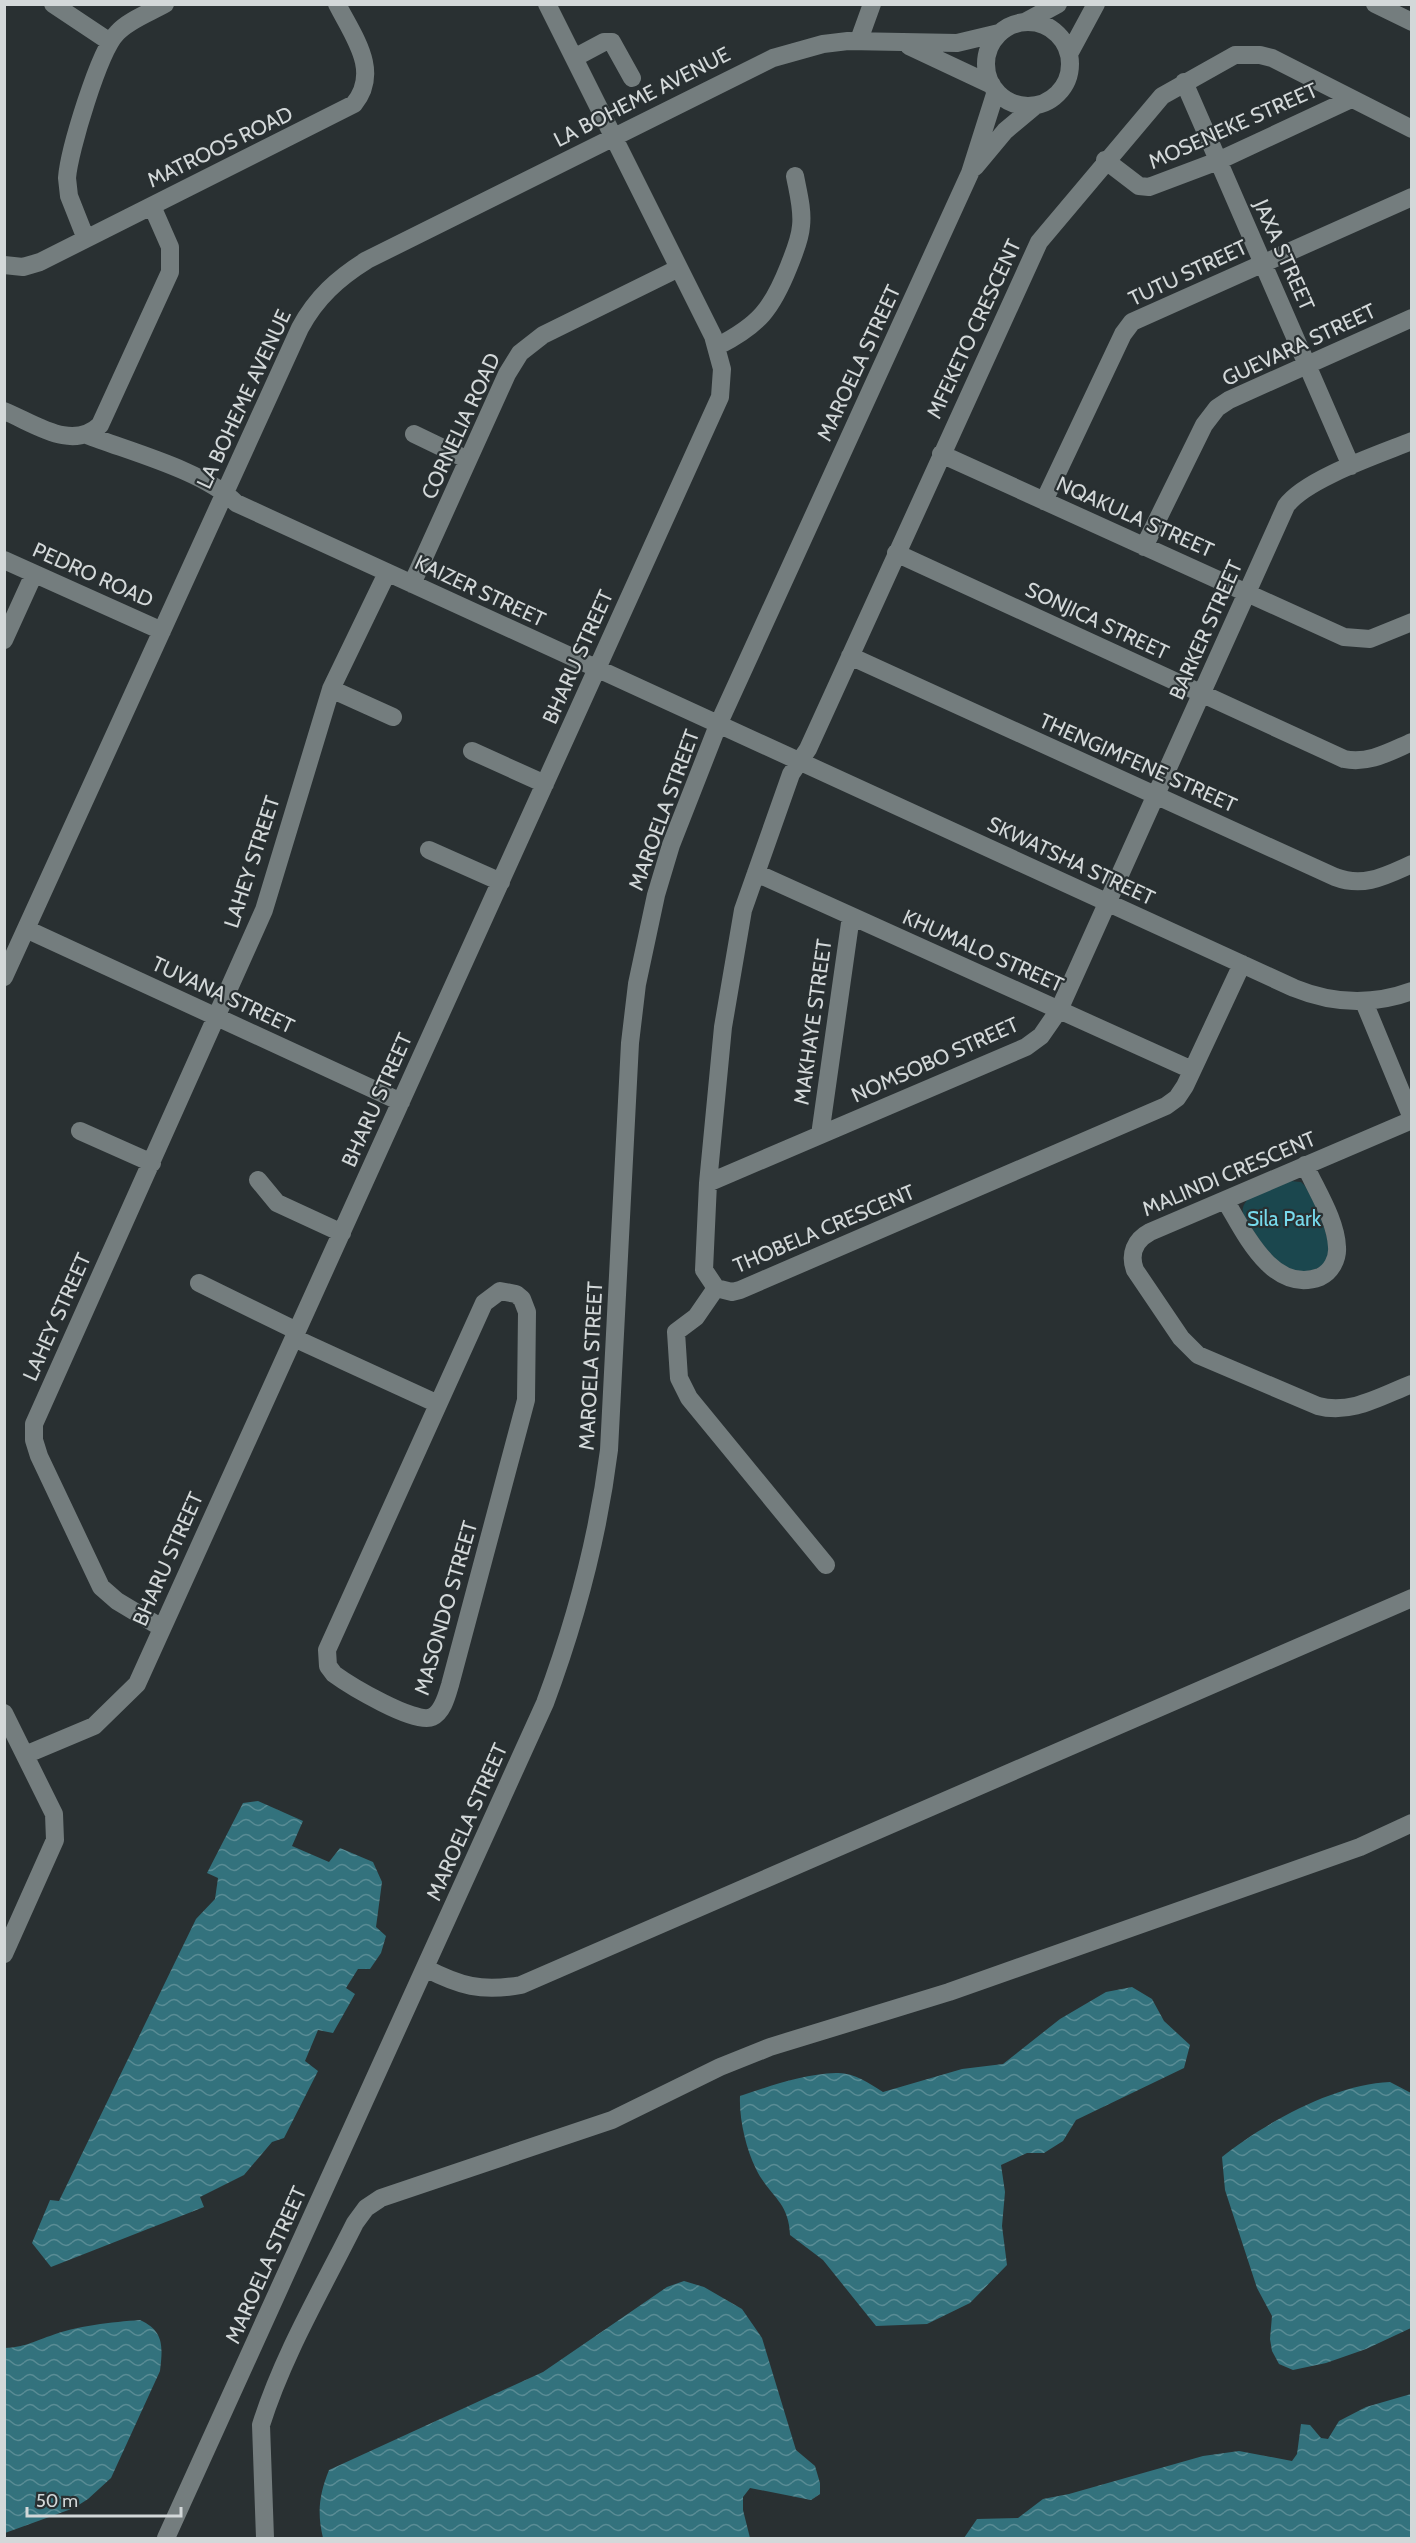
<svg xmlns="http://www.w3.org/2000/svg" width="1416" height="2543" font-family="Cabin,sans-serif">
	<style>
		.green { fill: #1b474e }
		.water { fill: url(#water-waves) }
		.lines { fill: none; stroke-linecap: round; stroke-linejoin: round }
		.minor { stroke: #747d7e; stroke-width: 18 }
		.labels { text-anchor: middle; stroke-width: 4.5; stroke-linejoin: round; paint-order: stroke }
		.street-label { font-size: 21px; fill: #d3d8d9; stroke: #293032 }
		.park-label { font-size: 21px; fill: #77daec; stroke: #293032 }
	</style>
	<defs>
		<pattern id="water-waves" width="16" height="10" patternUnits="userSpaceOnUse" patternTransform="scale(1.5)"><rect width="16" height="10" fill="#33727d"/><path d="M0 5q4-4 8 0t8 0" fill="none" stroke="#598c95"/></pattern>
	</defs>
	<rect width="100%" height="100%" fill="#293032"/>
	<!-- green -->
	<path class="green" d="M1290 1181 1301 1182 1305 1186C1313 1198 1330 1237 1329 1250 1328 1258 1325 1265 1318 1268 1287 1282 1265 1249 1251 1227 1246 1219 1239 1212 1245 1203 1252 1191 1277 1186 1290 1181Z"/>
	<!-- water -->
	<path class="water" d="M258 1801 303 1821 292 1846 329 1862 340 1848 373 1862 382 1882 376 1927 386 1936 381 1953 370 1969H358L346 1988 355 1994 333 2033 318 2030 305 2061 318 2071 284 2138 272 2142 244 2175 200 2197 204 2207 51 2267 32 2243 50 2200 59 2201 196 1919 215 1899 218 1878 207 1873 243 1803Z
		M1132 1987 1152 1999 1164 2021 1190 2045 1184 2068 1076 2120 1063 2141 1044 2153H1027L1001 2165 1005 2192 1002 2226 1007 2265 970 2303 927 2324 876 2326 823 2260 790 2235C789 2201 769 2196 756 2169 746 2149 739 2119 740 2096 770 2086 803 2074 836 2073 853 2072 869 2083 883 2092L962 2069 1003 2064 1060 2019 1106 1992Z
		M1390 2082 1411 2093V2328L1366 2349 1326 2363 1293 2370 1279 2364 1272 2351 1270 2339 1272 2316 1257 2288 1225 2190 1222 2157C1264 2123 1335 2084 1390 2082Z
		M684 2281 704 2287 742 2309 762 2338 796 2450 815 2466 820 2483V2494L811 2500 750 2488 743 2497V2510L750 2538H323C317 2513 319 2495 329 2470L543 2372 667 2287Z
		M140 2320C164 2331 163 2346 160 2371L111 2478 88 2499 74 2508 5 2533V2348C25 2347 32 2342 50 2336 75 2326 113 2322 140 2320Z
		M1411 2394V2538H964L977 2519 1018 2518 1043 2499 1069 2494 1203 2456 1239 2451 1292 2461 1297 2454 1301 2424 1310 2425 1321 2438 1328 2439 1339 2421 1366 2407Z"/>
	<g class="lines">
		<!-- minor -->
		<path class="minor" d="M53 4 110 42
			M1375 4 1412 22
			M1025 22 1058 4
			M986 64a42 42 0 1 1 84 0a42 42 0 1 1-84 0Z
			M859 40 872 4
			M909 46 992 85
			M1069 54 1096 4
			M574 58 604 42H612L632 78
			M1184 82 1351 466
			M1105 160 1139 186 1149 187 1218 161 1351 99
			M975 167 1005 131 1036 105
			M86 239 69 196 67 178C69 151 99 51 117 33 129 20 149 13 165 4
			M4 265 23 267 40 262 354 104C381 71 353 36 337 4
			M718 346C759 325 772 309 789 266 794 253 800 240 801 226 803 210 798 192 795 176
			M4 411C34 423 72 452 100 425L170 272V247L152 206
			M414 434 468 460
			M87 435C131 452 204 471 236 503L1294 988C1333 1004 1371 1006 1412 991
			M941 454 1344 637 1370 639 1412 622
			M1044 501 1123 334 1132 322 1412 197
			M1144 547 1204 425 1217 408 1229 400 1412 318
			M896 553 1344 759C1369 764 1389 752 1412 742
			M4 560 162 631
			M412 584 507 374 520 353 543 335 679 268
			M4 640 34 574
			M850 656 1335 877C1364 888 1385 876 1412 864
			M331 689 393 717
			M472 751 545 784
			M429 850 501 882
			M756 873 1192 1070
			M26 929 401 1102
			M1242 964 1185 1086 1177 1098 1166 1106 740 1290 732 1292 716 1288 704 1270 708 1183 723 1027 743 910 791 774 808 749 1039 242 1162 96 1235 55H1260L1272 58 1412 129
			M4 977 300 328C316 298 338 278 367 260L773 58 823 44 848 41 957 43 999 33
			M1364 1002 1412 1118
			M1412 1120 1150 1232C1135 1240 1129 1254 1135 1270L1181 1338 1198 1355 1318 1406C1351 1415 1381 1396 1412 1384
			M80 1131 152 1163
			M820 1135 851 916
			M258 1180 277 1203 342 1233
			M708 1183 1026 1047 1041 1036 1059 1010 1286 506C1305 479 1380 454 1412 441
			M1225 1200C1244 1231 1272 1295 1320 1277 1331 1272 1338 1259 1337 1247 1336 1220 1316 1190 1305 1165
			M199 1283 297 1331
			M716 1288 696 1317 676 1332 679 1378 689 1398 826 1565
			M500 1291 516 1294 522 1299 527 1312 526 1400 450 1685C447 1695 443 1712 432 1717 415 1725 349 1685 334 1674L328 1666 327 1650 484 1303Z
			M294 1338 438 1404
			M162 1628 117 1601 101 1587 39 1456 34 1440V1424L264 910 331 689 387 573
			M4 1713 54 1814 55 1840 4 1954
			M25 1755 94 1726 137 1684 720 397 722 369 713 336 547 4
			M425 1968C460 1986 481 1992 521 1985L1412 1598
			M166 2538 545 1703C576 1620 598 1538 609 1450L630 1043 637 984 656 895 671 845 718 725 970 173 996 91
			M265 2538 261 2425C283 2355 322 2289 355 2223L366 2208 381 2198 612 2120 720 2067 770 2047 949 1992 1360 1847 1412 1823"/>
	</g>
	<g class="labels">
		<!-- street labels -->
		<g class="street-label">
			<text transform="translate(642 97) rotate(-27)" y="7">LA BOHEME AVENUE</text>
			<text transform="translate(1233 126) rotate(-24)" y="7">MOSENEKE STREET</text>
			<text transform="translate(220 147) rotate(-26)" y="7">MATROOS ROAD</text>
			<text transform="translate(1284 255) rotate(66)" y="7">JAXA STREET</text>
			<text transform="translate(1188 273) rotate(-25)" y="7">TUTU STREET</text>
			<text transform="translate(974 329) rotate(-65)" y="7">MFEKETO CRESCENT</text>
			<text transform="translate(1299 345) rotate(-25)" y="7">GUEVARA STREET</text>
			<text transform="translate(859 363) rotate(-65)" y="7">MAROELA STREET</text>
			<text transform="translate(244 399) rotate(-65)" y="7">LA BOHEME AVENUE</text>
			<text transform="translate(461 426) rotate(-65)" y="7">CORNELIA ROAD</text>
			<text transform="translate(1135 517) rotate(24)" y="7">NQAKULA STREET</text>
			<text transform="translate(93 575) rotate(24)" y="7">PEDRO ROAD</text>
			<text transform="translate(480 591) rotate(25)" y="7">KAIZER STREET</text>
			<text transform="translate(1097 621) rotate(25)" y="7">SONJICA STREET</text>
			<text transform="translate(1206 630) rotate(-66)" y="7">BARKER STREET</text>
			<text transform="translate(578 657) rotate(-66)" y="7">BHARU STREET</text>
			<text transform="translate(1138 763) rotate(24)" y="7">THENGIMFENE STREET</text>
			<text transform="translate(664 810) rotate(-70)" y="7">MAROELA STREET</text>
			<text transform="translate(1071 861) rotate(25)" y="7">SKWATSHA STREET</text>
			<text transform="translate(252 862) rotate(-72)" y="7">LAHEY STREET</text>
			<text transform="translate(983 951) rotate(24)" y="7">KHUMALO STREET</text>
			<text transform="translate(223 995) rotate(25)" y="7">TUVANA STREET</text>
			<text transform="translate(813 1022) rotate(-82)" y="7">MAKHAYE STREET</text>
			<text transform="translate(935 1060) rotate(-24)" y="7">NOMSOBO STREET</text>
			<text transform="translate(377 1100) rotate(-66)" y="7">BHARU STREET</text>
			<text transform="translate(1229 1174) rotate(-23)" y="7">MALINDI CRESCENT</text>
			<text transform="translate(824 1229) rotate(-23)" y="7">THOBELA CRESCENT</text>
			<text transform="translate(57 1317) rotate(-66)" y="7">LAHEY STREET</text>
			<text transform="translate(591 1366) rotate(-87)" y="7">MAROELA STREET</text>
			<text transform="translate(168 1559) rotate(-66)" y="7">BHARU STREET</text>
			<text transform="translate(446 1608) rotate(-74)" y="7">MASONDO STREET</text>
			<text transform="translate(467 1822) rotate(-66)" y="7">MAROELA STREET</text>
			<text transform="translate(266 2265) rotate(-66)" y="7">MAROELA STREET</text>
		</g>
		<!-- park labels -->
		<g class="park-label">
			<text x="1284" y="1226">Sila Park</text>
		</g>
	</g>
	<!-- border -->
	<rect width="1416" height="2543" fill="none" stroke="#d3d8d9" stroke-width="12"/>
	<!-- scale -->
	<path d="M27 2507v9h154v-9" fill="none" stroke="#d3d8d9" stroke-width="3"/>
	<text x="36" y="2507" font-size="18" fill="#d3d8d9" stroke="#293032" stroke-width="4.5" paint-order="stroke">50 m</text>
</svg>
